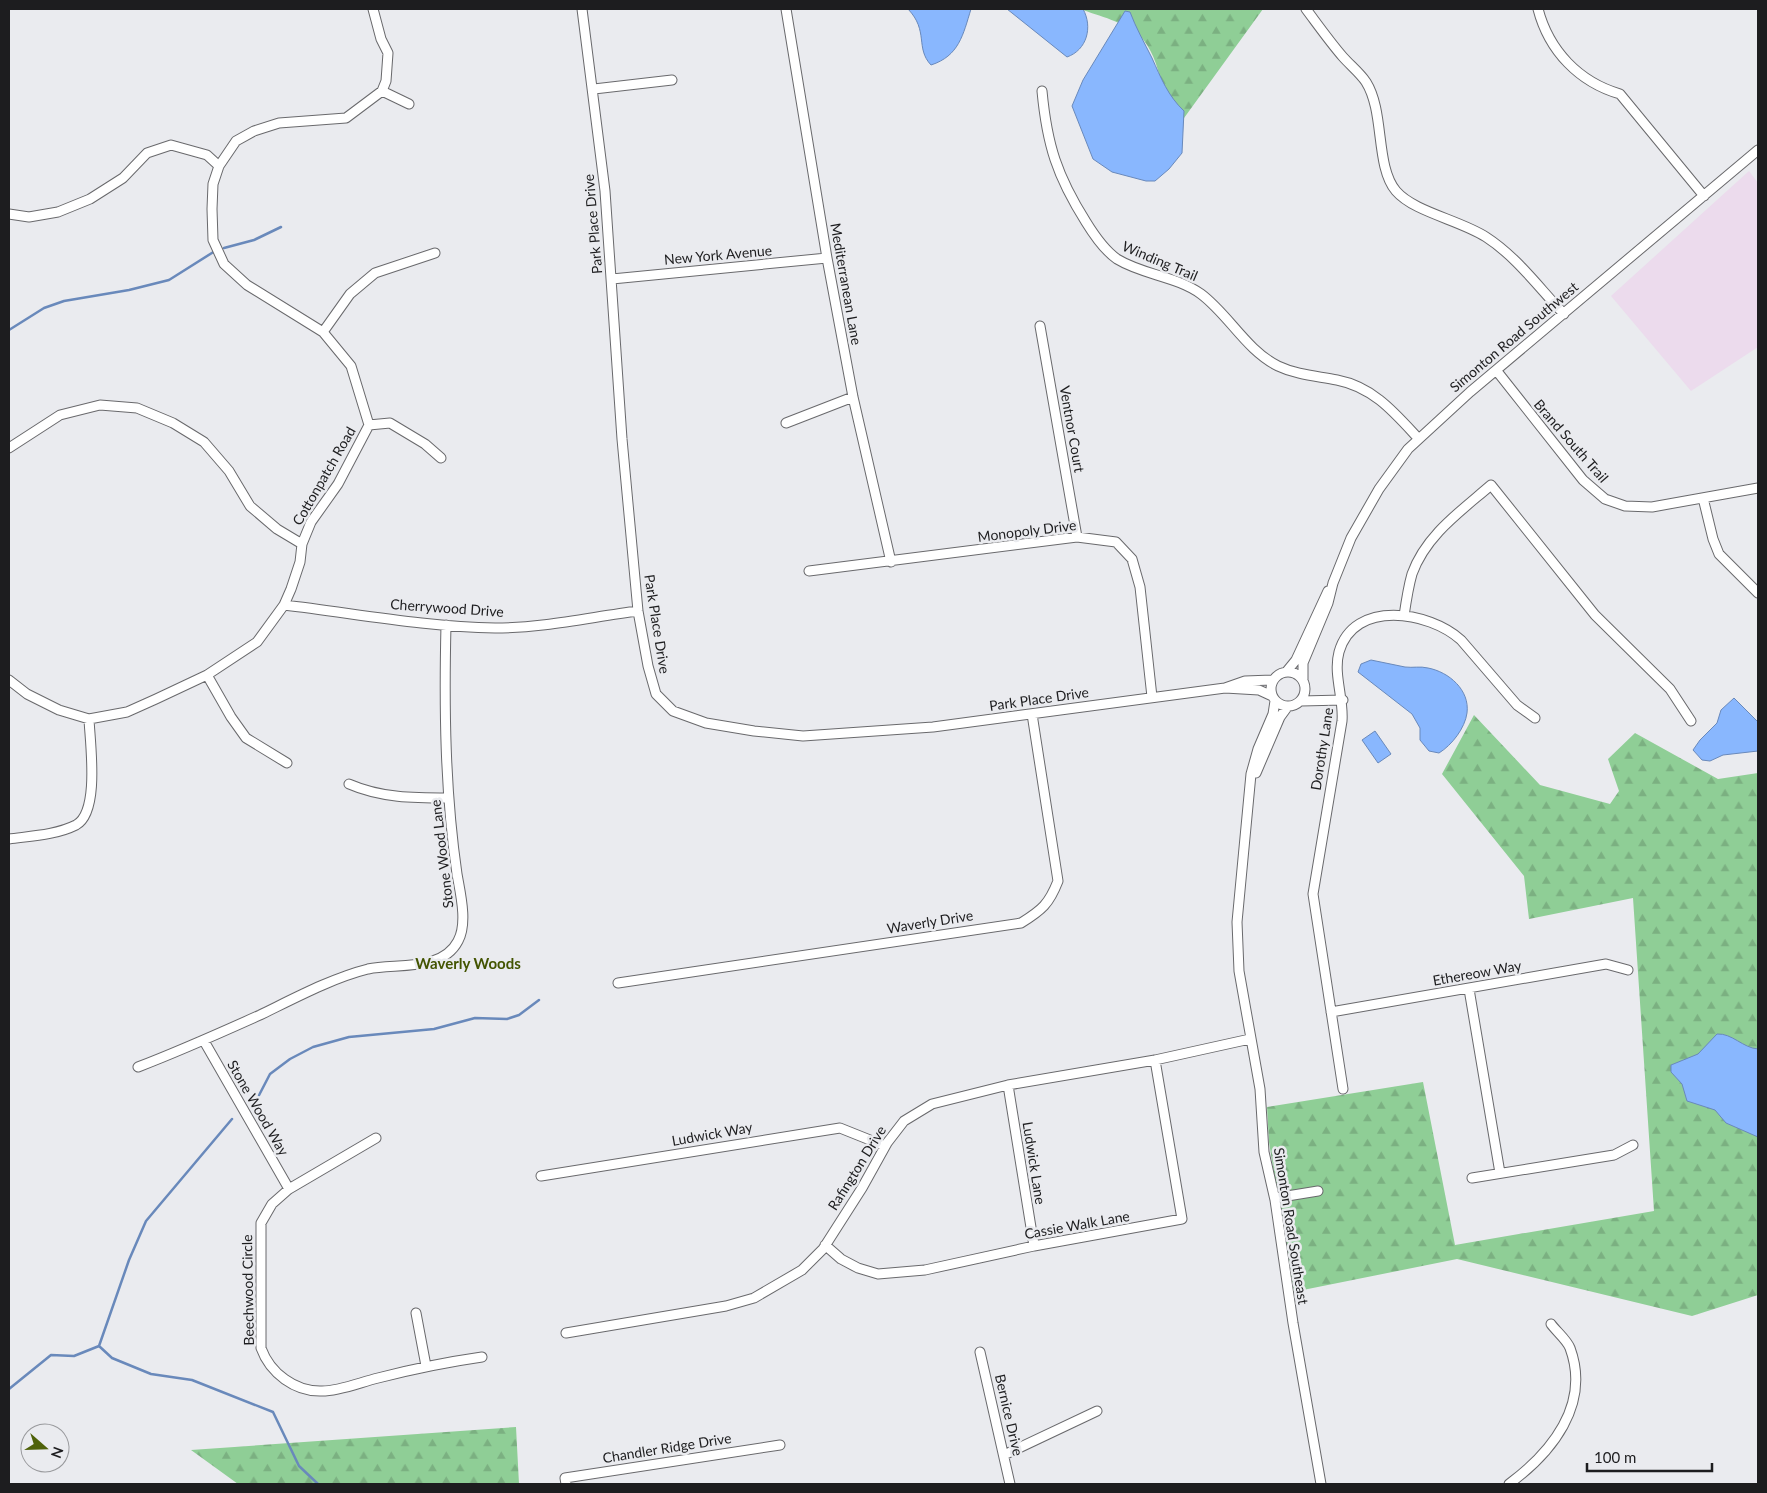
<svg xmlns="http://www.w3.org/2000/svg" width="1767" height="1493" font-family="Lato,sans-serif">
	<style>
		.commercial { fill: #ecdbed }
		.forest { fill: url(#forest-firs) }
		.water { fill: #89b7fe; stroke: #6989bb }
		.lines { fill: none; stroke-linecap: round; stroke-linejoin: round }
		.stream { stroke: #6989bb; stroke-width: 2.5 }
		.minor-casing { stroke: #69696c; stroke-width: 11 }
		.minor { stroke: #fff; stroke-width: 9 }
		.labels { text-anchor: middle; stroke-width: 5; stroke-linejoin: round; paint-order: stroke }
		.street-label { font-size: 14px; fill: #1d1d1f; stroke: #eaebef }
		.neighbourhood-label { font-size: 15px; font-weight: bold; fill: #435401; stroke: #eaebef }
	</style>
	<defs>
		<pattern id="forest-firs" width="22" height="20" patternUnits="userSpaceOnUse" patternTransform="scale(1.25)"><rect width="22" height="20" fill="#8fce96"/><path d="M5 1l3.5 6h-7zM16 11l3.5 6h-7z" fill="#7bb081"/></pattern>
	</defs>
	<rect width="100%" height="100%" fill="#eaebef"/>
	<!-- commercial -->
	<path class="commercial" d="M1749 171 1758 183V347L1691 391 1611 296Z"/>
	<!-- forest -->
	<path class="forest" d="M1080 9H1263L1171 136C1165 107 1162 58 1140 36 1125 22 1099 16 1080 9Z
		M1474 715 1540 785 1610 804 1619 791 1608 759 1635 733 1718 779 1758 773V1295L1692 1316 1457 1259 1293 1292 1269 1142 1267 1107 1423 1082 1455 1245 1654 1211 1633 898 1529 919 1524 876 1442 774Z
		M516 1427 519 1484H238L191 1450Z"/>
	<!-- water -->
	<path class="water" d="M908 9H971C963 35 959 56 931 65 915 48 929 31 908 9Z
		M1007 9H1083C1093 27 1087 50 1067 57Z
		M1125 11 1130 12C1136 28 1144 42 1152 58 1161 78 1168 96 1184 111L1182 153 1169 169 1155 181H1146L1112 172 1093 159 1072 106 1083 80Z
		M1371 660C1382 662 1394 665 1405 667 1413 668 1420 666 1428 668 1449 672 1470 690 1467 713 1465 728 1452 745 1439 753L1429 751 1420 740V728L1412 714 1358 672 1361 664Z
		M1734 698 1758 722V751L1723 755 1710 761 1702 760 1693 750 1700 740 1717 723 1721 710Z
		M1375 731 1391 754 1378 763 1362 740Z
		M1717 1034C1732 1033 1743 1048 1758 1049V1137L1726 1123 1715 1110 1687 1101 1682 1084 1671 1072V1065L1698 1054Z"/>
	<g class="lines">
		<!-- stream -->
		<path class="stream" d="M224 248 254 240 281 227
			M9 330 44 308 64 301 129 290 169 280 215 251
			M256 1101 270 1074 290 1059 313 1047 349 1037 434 1029 475 1018 507 1019 519 1015 539 1000
			M99 1346 129 1260 146 1221 232 1119
			M9 1389 51 1355 74 1356 99 1346 112 1358 151 1374 192 1380 273 1412 299 1466 318 1484"/>
		<!-- minor casing -->
		<g class="minor-casing">
			<path id="minor" d="M582 9 605 191 622 439 638 611 648 666 656 694 673 711 706 723 754 731 803 736 933 727 1225 688 1259 690 1272 696
				M786 9 827 258 853 397 891 562
				M1306 9C1318 25 1330 42 1343 57 1350 65 1360 73 1366 82 1385 112 1375 166 1396 191 1414 212 1460 220 1486 237 1517 257 1539 288 1564 314
				M1538 9C1549 51 1579 82 1620 94L1704 196
				M594 89 672 80
				M382 91 409 104
				M1042 91C1047 145 1057 176 1086 222 1094 235 1104 250 1117 259 1143 275 1176 276 1201 294 1229 315 1246 350 1278 366 1297 375 1317 376 1337 380 1373 387 1394 412 1418 438
				M9 214 29 217 58 212 90 199 123 178 147 153 171 145 207 155 219 166
				M612 279 827 258
				M1040 326 1077 537
				M323 332 350 294 375 273 435 253
				M1496 370 1583 480 1605 499 1625 506 1652 507 1758 488
				M786 423 853 397
				M369 425 390 423 425 444 441 458
				M9 448 60 415 100 405 137 408 173 423 204 442 229 471 250 506 277 529 302 544
				M1703 498 1713 539 1719 554 1758 593
				M809 571 1077 537 1116 542 1132 559 1140 587 1152 697
				M284 605C353 613 425 627 495 628 543 628 591 617 638 611
				M1404 616C1406 602 1408 588 1412 574 1426 535 1461 511 1491 485L1595 615 1670 689 1691 721
				M1287 671 1296 660 1328 591
				M1271 689a17 17 0 1 1 34 0a17 17 0 1 1-34 0Z
				M207 675 231 717 246 738 287 763
				M1303 679V663L1328 603 1333 583 1351 538 1379 489 1408 449 1470 392 1758 150
				M9 680 27 694 59 710 89 719 127 712 156 699 207 675 257 642 284 605 291 589 300 562 302 544 311 522 338 484 369 425 351 366 323 332 247 285 224 264 213 240 212 209 213 184 219 166 236 141 254 131 279 123 346 118 382 91 386 81 388 53 381 39 373 9
				M1225 688 1245 681 1273 680
				M1275 701 1273 714 1258 749 1251 774 1237 922 1239 971 1260 1089 1264 1152 1275 1200 1293 1323 1321 1484
				M1301 701 1343 700
				M1256 773 1280 717 1288 706
				M349 784C381 798 414 798 448 798
				M9 839C31 836 56 835 76 825 100 812 90 743 89 719
				M618 983 1021 923C1042 910 1049 904 1058 881L1032 714
				M1469 989 1500 1173
				M1331 1012 1606 964 1628 970
				M204 1041 289 1189
				M138 1067C180 1051 220 1033 260 1015 293 999 332 978 368 969 396 963 442 972 458 941 468 923 460 892 457 874 445 791 444 708 446 625
				M1008 1085 1034 1246
				M1343 1089 1313 894 1342 721C1344 699 1333 674 1339 652 1354 599 1429 611 1461 640L1517 705 1535 718
				M376 1138 289 1189 272 1204 261 1223V1348C270 1373 295 1392 322 1391 340 1391 361 1382 378 1378 413 1369 447 1362 482 1357
				M541 1176 840 1128 885 1146
				M1472 1178 1614 1155 1633 1145
				M1275 1198 1318 1191
				M825 1245 841 1259 858 1268 878 1274 925 1270 1034 1246 1182 1219 1155 1060
				M416 1313 426 1366
				M566 1333 726 1306 754 1298 802 1270 823 1249 862 1188 887 1143 904 1121 932 1104 1008 1085 1155 1060 1250 1039
				M980 1352 1010 1484
				M1004 1455 1097 1411
				M566 1484 565 1478 780 1445
				M1509 1484C1551 1453 1591 1405 1570 1348 1567 1340 1556 1331 1551 1324"/>
		</g>
		<!-- minor -->
		<use href="#minor" class="minor"/>
	</g>
	<g class="labels">
		<!-- street labels -->
		<g class="street-label">
			<text transform="translate(593 224) rotate(-95)" y="5">Park Place Drive</text>
			<text transform="translate(718 255) rotate(-5)" y="5">New York Avenue</text>
			<text transform="translate(1160 261) rotate(23)" y="5">Winding Trail</text>
			<text transform="translate(846 284) rotate(80)" y="5">Mediterranean Lane</text>
			<text transform="translate(1514 337) rotate(-40)" y="5">Simonton Road Southwest</text>
			<text transform="translate(1072 429) rotate(80)" y="5">Ventnor Court</text>
			<text transform="translate(1571 441) rotate(49)" y="5">Brand South Trail</text>
			<text transform="translate(324 476) rotate(-60)" y="5">Cottonpatch Road</text>
			<text transform="translate(1027 531) rotate(-7)" y="5">Monopoly Drive</text>
			<text transform="translate(447 608) rotate(4)" y="5">Cherrywood Drive</text>
			<text transform="translate(657 624) rotate(81)" y="5">Park Place Drive</text>
			<text transform="translate(1039 699) rotate(-8)" y="5">Park Place Drive</text>
			<text transform="translate(1322 749) rotate(-81)" y="5">Dorothy Lane</text>
			<text transform="translate(442 854) rotate(-97)" y="5">Stone Wood Lane</text>
			<text transform="translate(930 922) rotate(-9)" y="5">Waverly Drive</text>
			<text transform="translate(1477 973) rotate(-10)" y="5">Ethereow Way</text>
			<text transform="translate(258 1108) rotate(60)" y="5">Stone Wood Way</text>
			<text transform="translate(712 1134) rotate(-10)" y="5">Ludwick Way</text>
			<text transform="translate(1034 1163) rotate(81)" y="5">Ludwick Lane</text>
			<text transform="translate(857 1168) rotate(-58)" y="5">Rafington Drive</text>
			<text transform="translate(1077 1225) rotate(-10)" y="5">Cassie Walk Lane</text>
			<text transform="translate(1291 1226) rotate(81)" y="5">Simonton Road Southeast</text>
			<text transform="translate(248 1290) rotate(-91)" y="5">Beechwood Circle</text>
			<text transform="translate(1009 1415) rotate(77)" y="5">Bernice Drive</text>
			<text transform="translate(667 1448) rotate(-9)" y="5">Chandler Ridge Drive</text>
		</g>
		<!-- neighbourhood labels -->
		<g class="neighbourhood-label">
			<text x="468" y="969">Waverly Woods</text>
		</g>
	</g>
	<!-- border -->
	<rect width="1767" height="1493" fill="none" stroke="#1d1d1f" stroke-width="20"/>
	<!-- north arrow -->
	<g transform="translate(45 1448) rotate(110)"><circle r="24" fill="#eaebef" stroke="#98999c"/>
	<path d="M0-4L9 19L0 12L-9 19Z" fill="#4f620a"/>
	<text y="-8" font-size="14" font-weight="bold" text-anchor="middle" fill="#1d1d1f">N</text>
	</g>
	<!-- scale -->
	<path d="M1587 1463v8h125v-8" fill="none" stroke="#1d1d1f" stroke-width="2.5"/>
	<text x="1594" y="1463" font-size="15" fill="#1d1d1f" stroke="#eaebef" stroke-width="4" paint-order="stroke">100 m</text>
</svg>
